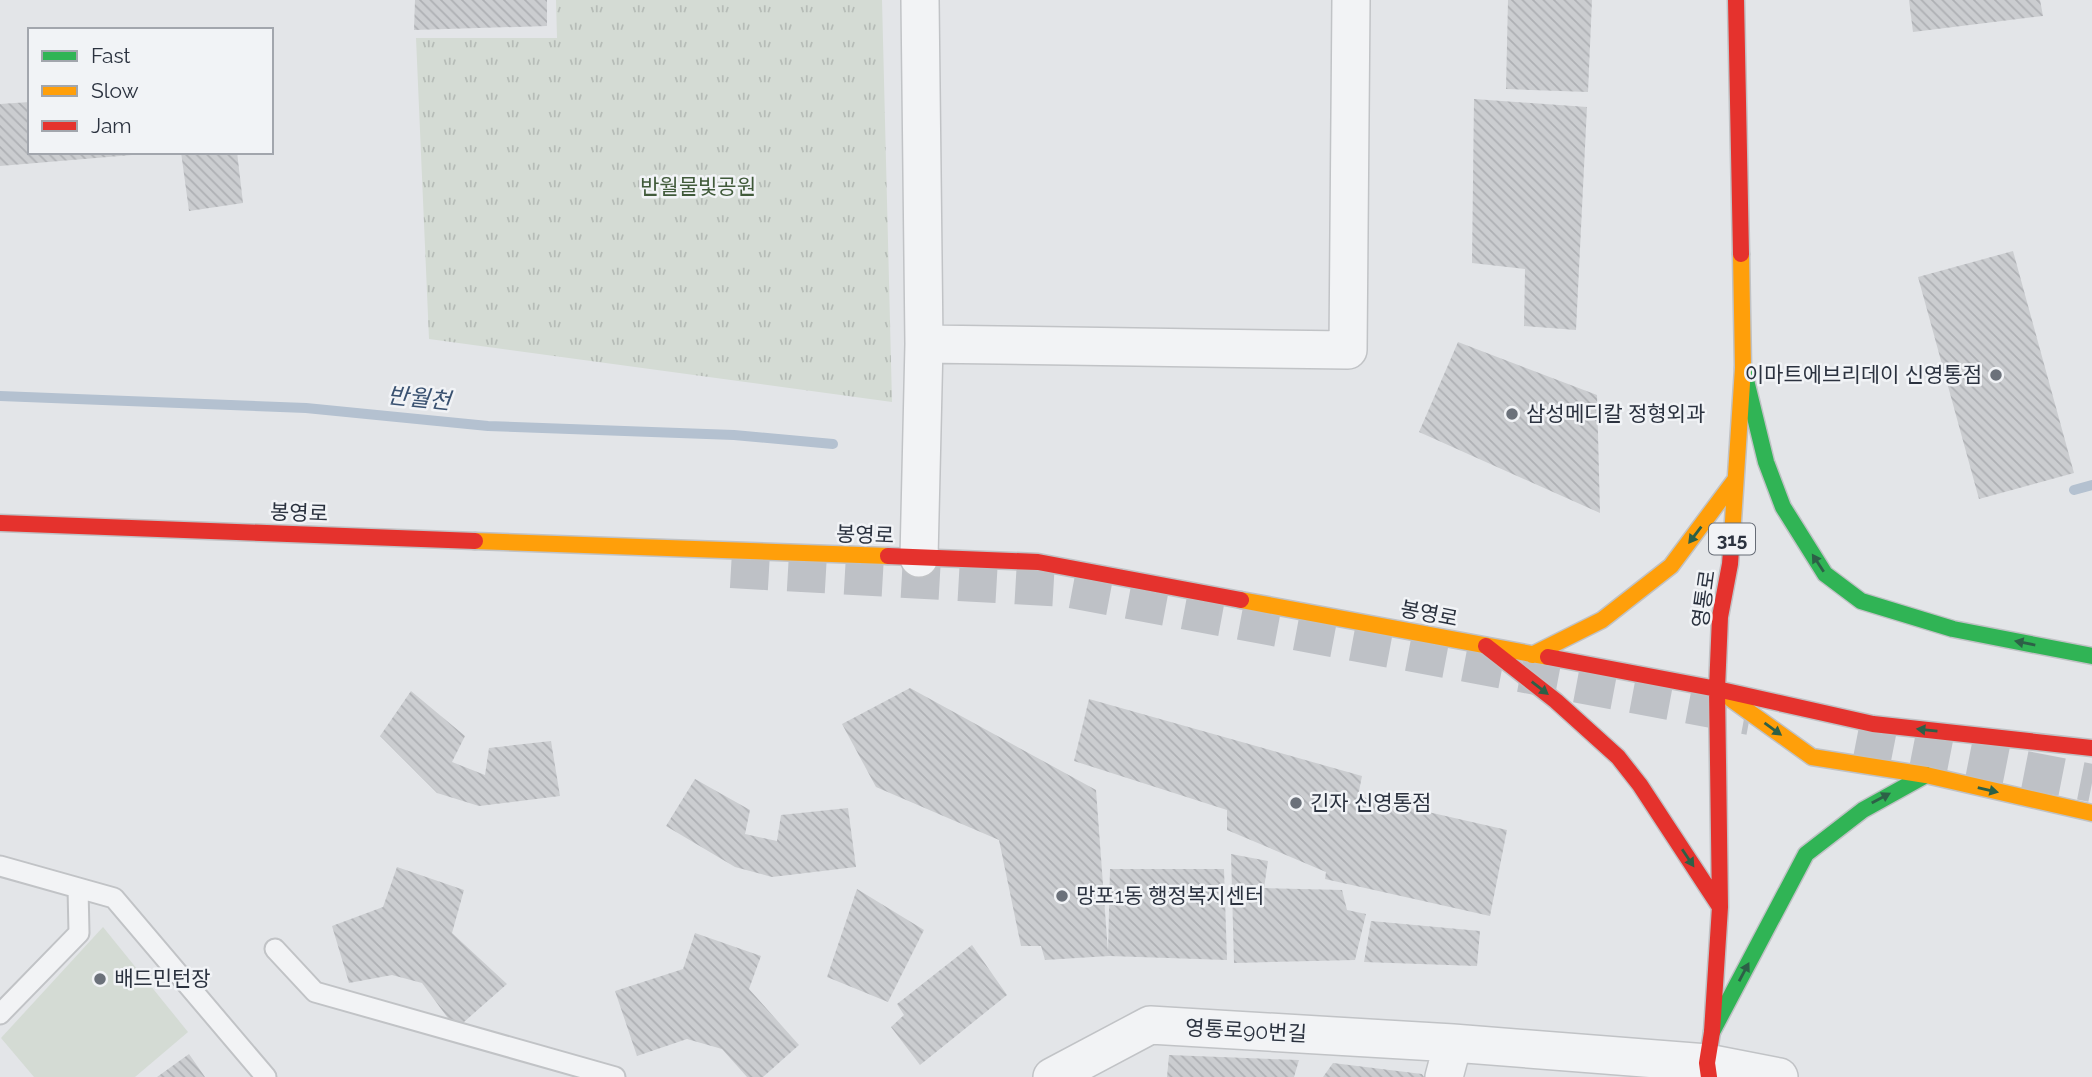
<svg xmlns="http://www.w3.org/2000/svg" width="2092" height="1077" font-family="Raleway,'Noto Sans KR',sans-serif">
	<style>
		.park { fill: url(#park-tufts) }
		.pitch { fill: #d4dbd4 }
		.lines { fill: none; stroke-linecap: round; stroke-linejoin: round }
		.stream { stroke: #b4c1d0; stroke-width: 10 }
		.building { fill: url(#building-back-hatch) }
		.highway-tunnel { stroke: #bec1c6; stroke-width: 38; stroke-dasharray: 38 19; stroke-linecap: butt }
		.lane-casing { stroke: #c1c3c6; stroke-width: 23 }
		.street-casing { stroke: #c1c3c6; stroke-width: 40 }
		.fast-casing { stroke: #c0c2c5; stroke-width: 19 }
		.slow-casing { stroke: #c0c2c5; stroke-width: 19 }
		.jam-casing { stroke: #c0c2c5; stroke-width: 19 }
		.lane { stroke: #f2f3f5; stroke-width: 19 }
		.street { stroke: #f2f3f5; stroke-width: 37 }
		.fast { stroke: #30b455; stroke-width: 16 }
		.slow { stroke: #ff9f0a; stroke-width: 16 }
		.jam { stroke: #e5322d; stroke-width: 16 }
		.oneway { fill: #2d6047 }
		.poi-dot { fill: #6b717a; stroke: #f1f3f6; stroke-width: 2.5 }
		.labels { text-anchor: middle; stroke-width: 5; stroke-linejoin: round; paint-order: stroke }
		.shield { fill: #f1f3f6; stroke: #666c76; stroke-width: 2 }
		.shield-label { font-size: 19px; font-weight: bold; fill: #2b323f }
		.park-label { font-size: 21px; fill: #405a3a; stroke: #f1f3f6 }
		.poi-label { font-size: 21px; fill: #2b323f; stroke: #f1f3f6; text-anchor: start }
		.street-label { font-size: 21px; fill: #2b323f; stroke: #f1f3f6 }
		.water-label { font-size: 23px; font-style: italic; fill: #395170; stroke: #f1f3f6 }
	</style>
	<defs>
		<pattern id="park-tufts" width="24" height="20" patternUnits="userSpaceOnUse" patternTransform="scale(1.75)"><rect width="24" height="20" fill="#d4dbd4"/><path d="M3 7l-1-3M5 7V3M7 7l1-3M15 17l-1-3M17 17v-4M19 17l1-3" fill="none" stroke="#b6bcb7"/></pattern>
		<pattern id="building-back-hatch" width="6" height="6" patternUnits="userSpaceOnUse" patternTransform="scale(1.75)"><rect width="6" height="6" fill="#cbcdd0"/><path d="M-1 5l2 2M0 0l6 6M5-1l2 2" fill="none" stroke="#aeb0b4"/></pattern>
	</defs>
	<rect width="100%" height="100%" fill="#e3e5e8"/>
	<!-- park -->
	<path class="park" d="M556 0H882L892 402 429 339 416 38H557Z"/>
	<!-- pitch -->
	<path class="pitch" d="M103 927 188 1032 135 1077H34L1 1038Z"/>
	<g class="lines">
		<!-- stream -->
		<path class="stream" d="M0 396 306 408 488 426 734 435 833 444
			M2074 490 2092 485"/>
	</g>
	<!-- building -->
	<path class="building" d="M415 0H547V26L414 30Z
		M1508 0H1592L1588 92 1506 89Z
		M1909 0H2040L2043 16 1913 32Z
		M1474 99 1587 107 1576 330 1524 326 1525 269 1472 263Z
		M30 102V152H144V154L0 166V104Z
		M181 152H237L243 203 189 211Z
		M2013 251 2074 473 1979 499 1918 277Z
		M1458 342 1597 395 1600 513 1419 432Z
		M910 688 1096 790 1108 952 1110 869H1224L1227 960 1109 956 1045 960 1041 946H1021L999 840 876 787 842 724Z
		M411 691 465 736 452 762 485 775 489 748 551 741 560 796 479 806 437 793 380 736Z
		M1089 699 1362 776 1358 796 1507 830 1490 916 1325 879 1326 872 1227 830V810L1074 761Z
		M695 779 750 810 745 834 777 841 781 815 848 808 856 867 772 877 735 867 666 826Z
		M1231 854 1268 861 1264 888 1342 890 1347 910 1366 914 1355 960 1234 963Z
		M397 867 464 890 452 933 507 984 456 1029 422 983 392 975 349 983 332 926 383 907Z
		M857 889 924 930 888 1002 827 977Z
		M1371 921 1480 931 1477 966 1364 962Z
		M695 933 761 956 749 989 799 1045 763 1077H747L722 1049 687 1039 637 1056 615 991 683 969Z
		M972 945 1007 995 920 1065 891 1027 904 1015 897 1004Z
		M189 1054 205 1077H157Z
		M1169 1055 1299 1060 1294 1077H1167Z
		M1333 1063 1422 1074 1424 1077H1323Z"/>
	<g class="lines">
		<!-- highway-tunnel -->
		<path class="highway-tunnel" d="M731 569 1065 588 1750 716
			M1857 737 2092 783"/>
		<!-- lane casing -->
		<g class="lane-casing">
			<path id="lane" d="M0 866 114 898 266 1077
				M275 949 315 992 615 1077
				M0 1014 79 933 78 888"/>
		</g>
		<!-- street casing -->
		<g class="street-casing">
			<path id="street" d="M924 344 1348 350 1351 0
				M919 558 924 344 920 0
				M1052 1077 1150 1025 1453 1043 1707 1063 1779 1077
				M1444 1077 1453 1043"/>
		</g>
		<!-- fast casing -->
		<g class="fast-casing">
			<path id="fast" d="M1743 368 1766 462 1783 507 1825 574 1861 601 1953 629 2092 656
				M1712 1032 1806 854 1863 810 1926 775"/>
		</g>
		<!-- slow casing -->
		<g class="slow-casing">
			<path id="slow" d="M1732 536 1743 368 1741 254
				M475 541 888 556
				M1241 600 1548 657
				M1532 655 1602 620 1671 566 1735 480
				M1731 699 1812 757 1926 775 2092 813"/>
		</g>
		<!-- jam casing -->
		<g class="jam-casing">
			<path id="jam" d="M1736 0 1741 254
				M0 523 475 541
				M888 556 1038 562 1241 600
				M1486 646 1556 701 1618 757 1640 785 1720 907
				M1548 657 1717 689 1873 724 2092 748
				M1709 1077 1707 1063 1712 1032 1720 907 1717 689 1720 617 1730 564 1732 536"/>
		</g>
		<!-- lane -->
		<use href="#lane" class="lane"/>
		<!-- street -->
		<use href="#street" class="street"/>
		<!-- fast -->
		<use href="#fast" class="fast"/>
		<!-- slow -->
		<use href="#slow" class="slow"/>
		<!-- jam -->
		<use href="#jam" class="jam"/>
	</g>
	<!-- one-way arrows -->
	<defs><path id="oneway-solid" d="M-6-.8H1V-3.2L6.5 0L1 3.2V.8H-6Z" transform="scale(1.75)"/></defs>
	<g class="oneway">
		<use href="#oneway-solid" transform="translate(1695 535) rotate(127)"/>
		<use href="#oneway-solid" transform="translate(1818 563) rotate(-123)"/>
		<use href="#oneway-solid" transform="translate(2025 643) rotate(-169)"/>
		<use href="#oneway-solid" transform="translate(1540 688) rotate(38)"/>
		<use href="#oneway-solid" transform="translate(1773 729) rotate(36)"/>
		<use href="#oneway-solid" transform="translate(1927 730) rotate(-174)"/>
		<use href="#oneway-solid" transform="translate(1988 790) rotate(13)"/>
		<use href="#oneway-solid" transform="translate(1881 798) rotate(-28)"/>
		<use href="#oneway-solid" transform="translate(1688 858) rotate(56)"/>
		<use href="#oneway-solid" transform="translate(1744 972) rotate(-62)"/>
	</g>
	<!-- markers -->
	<g class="poi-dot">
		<circle cx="1996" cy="375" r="7"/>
		<circle cx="1512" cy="414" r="7"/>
		<circle cx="1296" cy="803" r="7"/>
		<circle cx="1062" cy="896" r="7"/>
		<circle cx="100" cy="979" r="7"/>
	</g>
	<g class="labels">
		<!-- shield labels -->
		<rect class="shield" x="1709" y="523.5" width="46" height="31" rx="5"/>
		<g class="shield-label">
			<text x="1732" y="546">315</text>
		</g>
		<!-- park labels -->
		<g class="park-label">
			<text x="698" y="194">반월물빛공원</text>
		</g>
		<!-- poi labels -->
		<g class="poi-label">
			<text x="1982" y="382" text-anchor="end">이마트에브리데이 신영통점</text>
			<text x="1526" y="421">삼성메디칼 정형외과</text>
			<text x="1310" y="810">긴자 신영통점</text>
			<text x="1076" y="903">망포1동 행정복지센터</text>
			<text x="114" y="986">배드민턴장</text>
		</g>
		<!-- street labels -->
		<g class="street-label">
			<text transform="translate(299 513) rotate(2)" y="7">봉영로</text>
			<text transform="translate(865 535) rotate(2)" y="7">봉영로</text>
			<text transform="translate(1704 599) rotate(-82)" y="7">영통로</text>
			<text transform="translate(1429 614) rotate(11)" y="7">봉영로</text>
			<text transform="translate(1246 1031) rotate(3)" y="7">영통로90번길</text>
		</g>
		<!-- water labels -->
		<g class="water-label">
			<text transform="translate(419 398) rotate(6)" y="8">반월천</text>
		</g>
	</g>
	<!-- legend -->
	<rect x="28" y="28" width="245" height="126" fill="#f1f3f6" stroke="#a2a6ad" stroke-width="2"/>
	<rect x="42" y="51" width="35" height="10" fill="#30b455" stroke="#a2a6ad" stroke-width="2"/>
	<text x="91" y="63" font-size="21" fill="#2b323f">Fast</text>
	<rect x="42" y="86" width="35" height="10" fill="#ff9f0a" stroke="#a2a6ad" stroke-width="2"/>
	<text x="91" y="98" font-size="21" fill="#2b323f">Slow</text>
	<rect x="42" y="121" width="35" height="10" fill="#e5322d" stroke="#a2a6ad" stroke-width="2"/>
	<text x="91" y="133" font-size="21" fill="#2b323f">Jam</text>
</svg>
